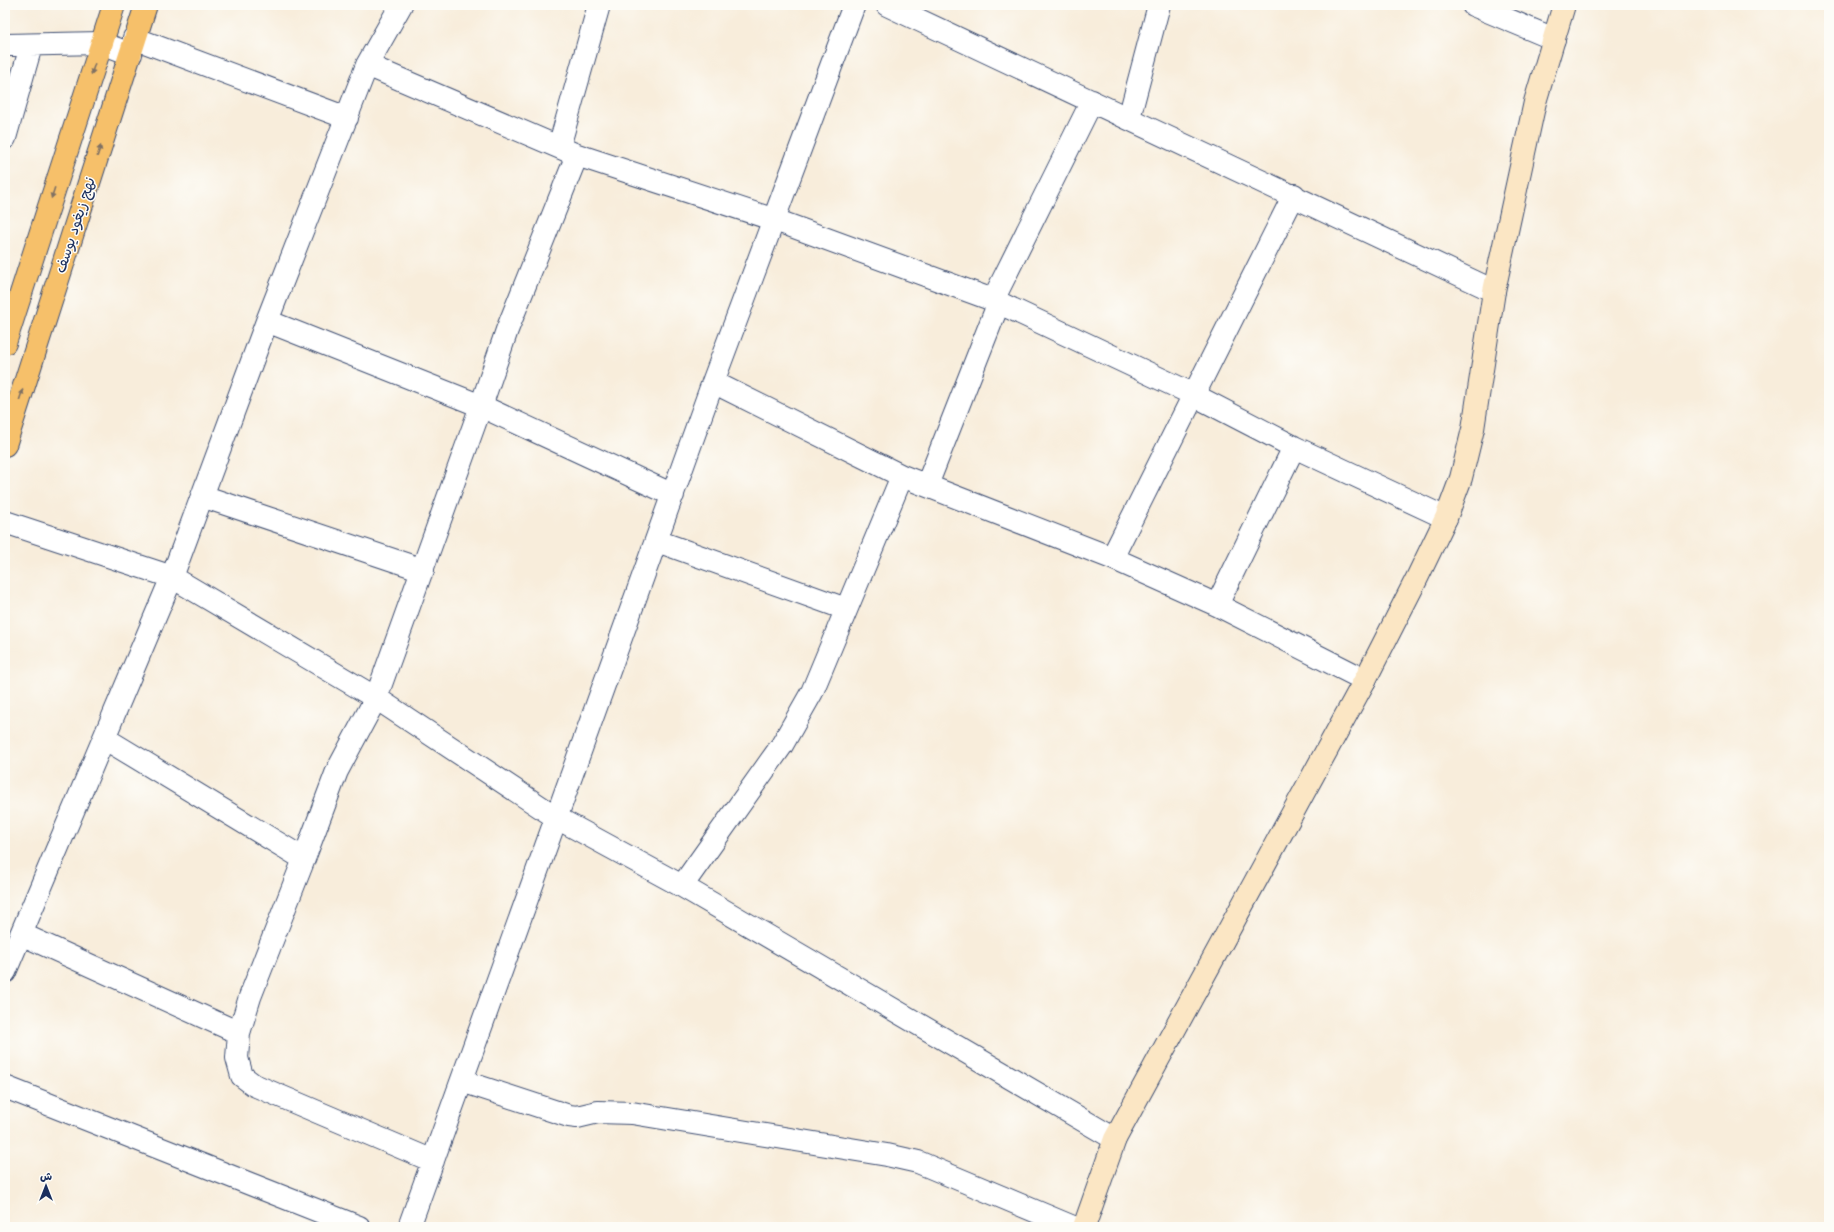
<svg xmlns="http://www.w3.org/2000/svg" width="1834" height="1232" font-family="Mynerve,'Playpen Sans Arabic',sans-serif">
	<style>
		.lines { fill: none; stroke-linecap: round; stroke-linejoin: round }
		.street-casing { stroke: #3c4c71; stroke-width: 24 }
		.secondary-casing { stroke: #3c4c71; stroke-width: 24 }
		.primary-casing { stroke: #3c4c71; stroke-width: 24 }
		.street { stroke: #fff; stroke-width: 22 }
		.secondary { stroke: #fbe6c4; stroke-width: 22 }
		.primary { stroke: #f6c06b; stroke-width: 22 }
		.oneway { fill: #7e7064 }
		.labels { text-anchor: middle; stroke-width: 3; stroke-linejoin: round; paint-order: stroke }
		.street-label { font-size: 15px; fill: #1b2f5e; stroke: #fdfcf7 }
	</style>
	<rect width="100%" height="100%" fill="#fdfcf7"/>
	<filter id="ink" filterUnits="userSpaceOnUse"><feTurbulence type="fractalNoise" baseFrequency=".025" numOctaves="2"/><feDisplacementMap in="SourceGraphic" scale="8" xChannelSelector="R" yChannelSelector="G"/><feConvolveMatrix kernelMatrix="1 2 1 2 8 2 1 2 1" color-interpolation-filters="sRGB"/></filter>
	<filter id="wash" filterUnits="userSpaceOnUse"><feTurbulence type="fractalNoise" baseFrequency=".012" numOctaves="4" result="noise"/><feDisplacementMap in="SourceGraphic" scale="16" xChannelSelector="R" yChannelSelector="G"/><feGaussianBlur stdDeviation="0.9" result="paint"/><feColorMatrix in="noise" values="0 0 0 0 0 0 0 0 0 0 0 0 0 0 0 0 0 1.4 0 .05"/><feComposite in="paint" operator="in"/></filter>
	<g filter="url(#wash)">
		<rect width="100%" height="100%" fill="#f8eddb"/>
	</g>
	<g filter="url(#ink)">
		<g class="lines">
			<!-- street casing -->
			<g class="street-casing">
				<path id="street" d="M887 5 1494 291
					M1473 5 1554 39
					M134 38 347 118
					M5 45 101 43 131 54
					M367 65 577 155 775 220 993 300 1184 390 1294 447 1446 518
					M1129 118 1159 5
					M5 138 31 46
					M559 147 599 5
					M993 300 1092 101
					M267 321 481 406 673 495
					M713 382 902 476 1112 558 1217 605 1365 680
					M927 485 999 302
					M202 496 423 570
					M5 522 172 577 376 698 557 818 682 886 1115 1139
					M657 541 846 609
					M1112 558 1294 195
					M1217 605 1294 447
					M104 738 304 859 250 997 239 1033 237 1058 242 1076 254 1085 433 1161
					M304 859 337 771 376 698 481 406 507 330 577 155
					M682 886 782 745 812 692 902 476
					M21 934 239 1033
					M5 972 172 577 267 321 367 65 401 5
					M462 1081 569 1116 577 1117 598 1112 632 1113 887 1155 918 1162 1073 1227
					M5 1087 359 1227
					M409 1227 713 382 854 5"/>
			</g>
			<!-- secondary casing -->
			<g class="secondary-casing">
				<path id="secondary" d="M1084 1227 1115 1139 1365 680 1417 578 1446 518 1461 478 1473 429 1494 291 1535 102 1564 5"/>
			</g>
			<!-- primary casing -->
			<g class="primary-casing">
				<path id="primary" d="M5 343 114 5
					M5 445 146 5"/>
			</g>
			<!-- street -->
			<use href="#street" class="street"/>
			<!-- secondary -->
			<use href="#secondary" class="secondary"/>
			<!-- primary -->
			<use href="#primary" class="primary"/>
		</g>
		<!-- one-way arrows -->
		<defs><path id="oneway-solid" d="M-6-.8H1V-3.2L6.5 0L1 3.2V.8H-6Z"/></defs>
		<g class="oneway">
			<use href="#oneway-solid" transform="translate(93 69) rotate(108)"/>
			<use href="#oneway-solid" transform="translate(99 151) rotate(-72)"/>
			<use href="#oneway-solid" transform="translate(53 193) rotate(108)"/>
			<use href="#oneway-solid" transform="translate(21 395) rotate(-72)"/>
		</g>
	</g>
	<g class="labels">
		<!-- street labels -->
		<g class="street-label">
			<text transform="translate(75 225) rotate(-72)" y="5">نهج زيغود يوسف</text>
		</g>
	</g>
	<!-- margin -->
	<rect width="1834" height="1232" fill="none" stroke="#fdfcf7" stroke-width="20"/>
	<!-- north arrow -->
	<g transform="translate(46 1186)" stroke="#fdfcf7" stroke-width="3" paint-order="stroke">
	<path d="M0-3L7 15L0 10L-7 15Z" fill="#1b2f5e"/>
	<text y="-6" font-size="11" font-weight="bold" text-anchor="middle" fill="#1b2f5e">ش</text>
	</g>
</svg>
